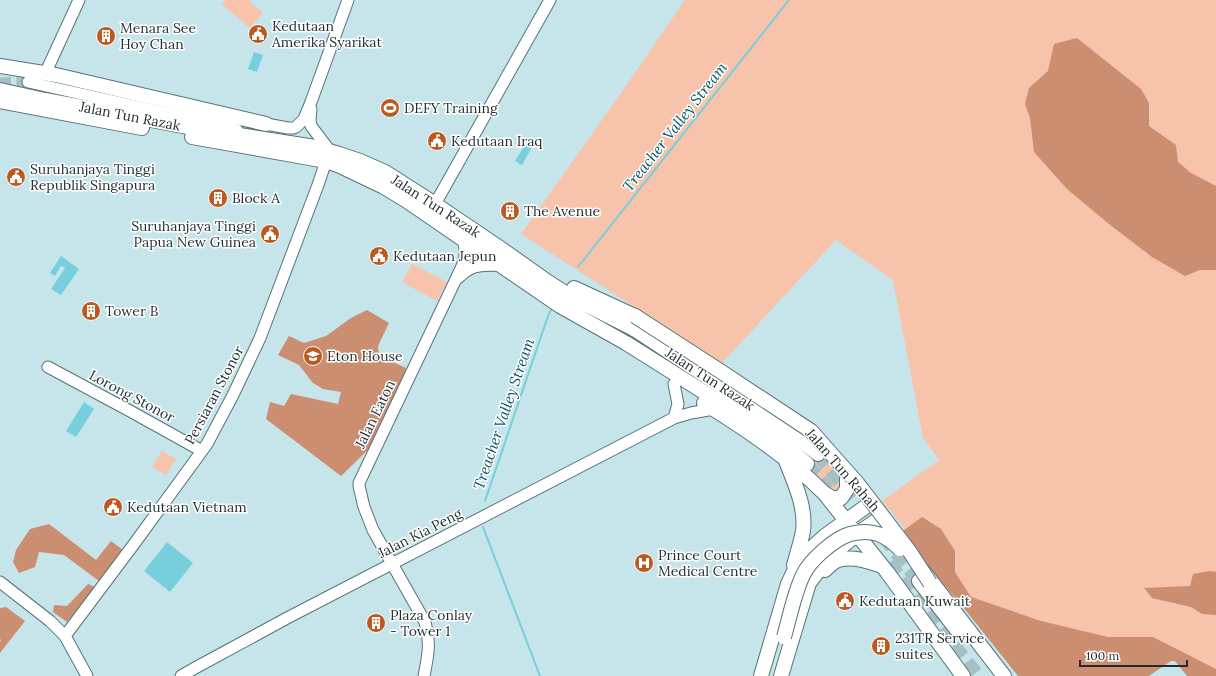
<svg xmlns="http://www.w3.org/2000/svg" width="1216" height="676" font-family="Lora,serif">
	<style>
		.green { fill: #f7c3aa }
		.forest { fill: #cc8e71 }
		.water { fill: #77cedd }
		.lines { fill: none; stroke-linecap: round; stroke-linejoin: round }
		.stream { stroke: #77cedd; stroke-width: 2 }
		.minor-tunnel { stroke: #a5c0c5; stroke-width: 11; stroke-dasharray: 11 5.5; stroke-linecap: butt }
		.major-tunnel { stroke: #a5c0c5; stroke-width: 14; stroke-dasharray: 14 7; stroke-linecap: butt }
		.minor-casing { stroke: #567378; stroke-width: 13 }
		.major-casing { stroke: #567378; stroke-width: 16 }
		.minor { stroke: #fff; stroke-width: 11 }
		.major { stroke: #fff; stroke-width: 14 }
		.major-bridge-casing { stroke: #567378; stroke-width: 16; stroke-linecap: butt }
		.major-bridge { stroke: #fff; stroke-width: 14 }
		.labels { text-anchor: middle; stroke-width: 3; stroke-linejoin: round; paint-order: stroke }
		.poi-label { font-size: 14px; fill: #1f2b2d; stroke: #fff; text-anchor: start }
		.street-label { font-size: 14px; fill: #1f2b2d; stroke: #fff }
		.water-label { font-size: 15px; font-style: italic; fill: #055560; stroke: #fff }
	</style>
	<rect width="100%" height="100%" fill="#c6e5eb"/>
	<!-- green -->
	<path class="green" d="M225 0H248L263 13 250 28 222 4Z
		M685 0H1216V676L1173 655 994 636 882 501 939 460 923 438 893 280 836 240 722 363 521 234 621 93Z
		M412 264 447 282 437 301 402 282Z
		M824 450 828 454 827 461 829 464 842 480 839 492 836 491 823 479 805 468Z
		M162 451 176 459 166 475 152 467Z"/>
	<!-- forest -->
	<path class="forest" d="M1077 38 1141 89 1149 103V126L1176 145 1178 162 1191 173 1216 186V270H1200L1185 276 1152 257 1109 224 1067 189 1034 152 1030 118 1025 104 1029 88 1048 71 1054 44Z
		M367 310 389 323 378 346 379 356 406 368 403 384 372 446 341 476 266 419 270 402 284 406 291 394 338 404 341 392 323 389 313 383 299 365 278 355 289 336 304 343 326 336 351 318Z
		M922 517 941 529 955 551V572L971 597 1041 621 1108 637H1153L1216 669V676H1187L1175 661H1171L1149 676H1018L963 607 914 550 900 533Z
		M49 524 96 560 111 541 123 550 99 581 64 555 39 552 35 567 19 573 13 562 16 550 30 529Z
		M1210 571 1216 572V615L1202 614 1191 607 1152 598 1144 588 1190 586 1193 574Z
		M88 584 95 587 67 622 53 612 54 605 67 606Z
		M6 607 25 621 0 653V642L1 640 0 639V608Z"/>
	<!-- water -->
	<path class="water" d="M254 52 263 55 257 72 248 69Z
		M526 143 532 147 522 165 515 161Z
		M61 256 79 269 61 295 51 289 65 268 61 266 55 276 50 273Z
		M84 402 94 409 76 437 66 431Z
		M167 542 193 563 170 592 144 571Z"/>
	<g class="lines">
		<!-- stream -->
		<path class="stream" d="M578 267 789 0
			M485 501 548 316 551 310
			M483 527 540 676"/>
		<!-- minor-tunnel -->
		<path class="minor-tunnel" d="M0 83 28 82"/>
		<!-- major-tunnel -->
		<path class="major-tunnel" d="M818 454 919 581
			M807 464 828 490
			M889 563 978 676"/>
		<!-- minor casing -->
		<g class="minor-casing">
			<path id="minor" d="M45 74 79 0
				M28 82 229 127 237 130
				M311 109 310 120 311 126 330 151
				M266 124 288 128H293L296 127 304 119 311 102 348 0
				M435 204 550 0
				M458 278C474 263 480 266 500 265
				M48 367 130 411 202 451
				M674 418 678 404 674 384
				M0 582 50 621 65 636 87 676
				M65 636 134 544 207 444 233 395 260 338 318 185 326 161
				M181 676 195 668 289 617 674 418 691 413 714 409
				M424 676C428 656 431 642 425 622L373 530 364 507 359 486V483L456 279C464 262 468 258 463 239"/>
		</g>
		<!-- major casing -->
		<g class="major-casing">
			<path id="major" d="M0 66 56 75 266 124
				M0 90 45 100 188 127 315 147 339 154 360 161 385 172 435 204 500 248 548 282 573 298 628 326 637 331 780 425 818 454
				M0 101 142 128
				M192 137 326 161 340 166 384 187 407 201 560 306 626 343 742 416 772 435 807 464
				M574 288 635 316
				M704 403C747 430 789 458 824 493L887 572 963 676
				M786 461C795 484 806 507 803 531 801 542 797 554 794 565
				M824 493 832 498H841L847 489V479
				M825 570C828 567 833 562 838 560 853 556 868 561 882 566
				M924 572 1004 676
				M919 581 957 630
				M761 676 788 584 796 567 806 553 825 536 868 505
				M781 676 809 583 829 557 857 534 880 518"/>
		</g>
		<!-- minor -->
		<use href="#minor" class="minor"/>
		<!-- major -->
		<use href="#major" class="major"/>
		<!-- major-bridge casing -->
		<g class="major-bridge-casing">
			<path id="major-bridge" d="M635 316 720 371 811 431 858 484 910 552 930 583
				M784 637C790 616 794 594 803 575 810 560 834 539 850 534 858 532 870 531 878 534 887 537 893 542 900 549"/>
		</g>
		<!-- major-bridge -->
		<use href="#major-bridge" class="major-bridge"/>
	</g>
	<!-- icons -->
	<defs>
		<g id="civic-disc" transform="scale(1)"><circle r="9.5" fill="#bc5921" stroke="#fff"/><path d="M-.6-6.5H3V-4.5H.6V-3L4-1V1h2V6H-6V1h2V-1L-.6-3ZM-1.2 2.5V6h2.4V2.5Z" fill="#fff"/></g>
		<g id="building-disc" transform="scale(1)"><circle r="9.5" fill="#bc5921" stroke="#fff"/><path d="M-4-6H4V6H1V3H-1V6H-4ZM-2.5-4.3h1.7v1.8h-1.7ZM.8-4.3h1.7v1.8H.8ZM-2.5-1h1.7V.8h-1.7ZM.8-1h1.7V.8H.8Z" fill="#fff"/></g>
		<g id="stadium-disc" transform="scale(1)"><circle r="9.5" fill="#bc5921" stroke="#fff"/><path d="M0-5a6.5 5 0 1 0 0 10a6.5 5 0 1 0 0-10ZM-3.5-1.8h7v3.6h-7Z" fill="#fff"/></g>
		<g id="school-disc" transform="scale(1)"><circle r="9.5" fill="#bc5921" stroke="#fff"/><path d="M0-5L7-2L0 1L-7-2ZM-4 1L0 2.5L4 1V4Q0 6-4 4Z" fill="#fff"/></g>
		<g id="hospital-disc" transform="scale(1)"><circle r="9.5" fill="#bc5921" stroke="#fff"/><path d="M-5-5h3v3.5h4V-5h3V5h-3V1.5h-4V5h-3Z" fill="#fff"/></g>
	</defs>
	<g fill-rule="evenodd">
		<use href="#civic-disc" x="258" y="34"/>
		<use href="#building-disc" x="106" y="36"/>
		<use href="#stadium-disc" x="390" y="108"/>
		<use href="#civic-disc" x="437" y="141"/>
		<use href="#civic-disc" x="16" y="177"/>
		<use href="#building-disc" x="218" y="198"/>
		<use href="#building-disc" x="510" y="211"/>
		<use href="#civic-disc" x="270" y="234"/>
		<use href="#civic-disc" x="379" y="256"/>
		<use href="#building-disc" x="91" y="311"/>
		<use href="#school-disc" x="313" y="356"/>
		<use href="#civic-disc" x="113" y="507"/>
		<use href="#hospital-disc" x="644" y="563"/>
		<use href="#civic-disc" x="845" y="601"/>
		<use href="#building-disc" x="376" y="623"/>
		<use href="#building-disc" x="881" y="646"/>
	</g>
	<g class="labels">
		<!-- poi labels -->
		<g class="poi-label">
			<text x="272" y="31">Kedutaan<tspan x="272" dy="16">Amerika Syarikat</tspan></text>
			<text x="120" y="33">Menara See<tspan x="120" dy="16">Hoy Chan</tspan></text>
			<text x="404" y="113">DEFY Training</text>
			<text x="451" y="146">Kedutaan Iraq</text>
			<text x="30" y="174">Suruhanjaya Tinggi<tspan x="30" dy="16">Republik Singapura</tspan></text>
			<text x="232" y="203">Block A</text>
			<text x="524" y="216">The Avenue</text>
			<text x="256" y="231" text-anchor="end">Suruhanjaya Tinggi<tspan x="256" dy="16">Papua New Guinea</tspan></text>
			<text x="393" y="261">Kedutaan Jepun</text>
			<text x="105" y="316">Tower B</text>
			<text x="327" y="361">Eton House</text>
			<text x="127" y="512">Kedutaan Vietnam</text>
			<text x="658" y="560">Prince Court<tspan x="658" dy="16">Medical Centre</tspan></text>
			<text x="859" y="606">Kedutaan Kuwait</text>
			<text x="390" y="620">Plaza Conlay<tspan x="390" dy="16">- Tower 1</tspan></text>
			<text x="895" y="643">231TR Service<tspan x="895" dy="16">suites</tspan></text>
		</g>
		<!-- street labels -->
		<g class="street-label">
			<text transform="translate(130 116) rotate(11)" y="5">Jalan Tun Razak</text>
			<text transform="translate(436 206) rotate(33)" y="5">Jalan Tun Razak</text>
			<text transform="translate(710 379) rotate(33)" y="5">Jalan Tun Razak</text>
			<text transform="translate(214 395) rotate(-62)" y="5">Persiaran Stonor</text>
			<text transform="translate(132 396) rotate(28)" y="5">Lorong Stonor</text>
			<text transform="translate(375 414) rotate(-64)" y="5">Jalan Eaton</text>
			<text transform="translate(843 470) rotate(49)" y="5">Jalan Tun Rahah</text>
			<text transform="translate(420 533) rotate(-27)" y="5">Jalan Kia Peng</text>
		</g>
		<!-- water labels -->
		<g class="water-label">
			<text transform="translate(675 127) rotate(-52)" y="5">Treacher Valley Stream</text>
			<text transform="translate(504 414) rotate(-71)" y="5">Treacher Valley Stream</text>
		</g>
	</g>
	<!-- scale -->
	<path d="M1080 660v6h107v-6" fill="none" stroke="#1f2b2d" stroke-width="2"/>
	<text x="1086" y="660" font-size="12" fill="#1f2b2d" stroke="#ffffff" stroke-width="3" paint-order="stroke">100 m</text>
</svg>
